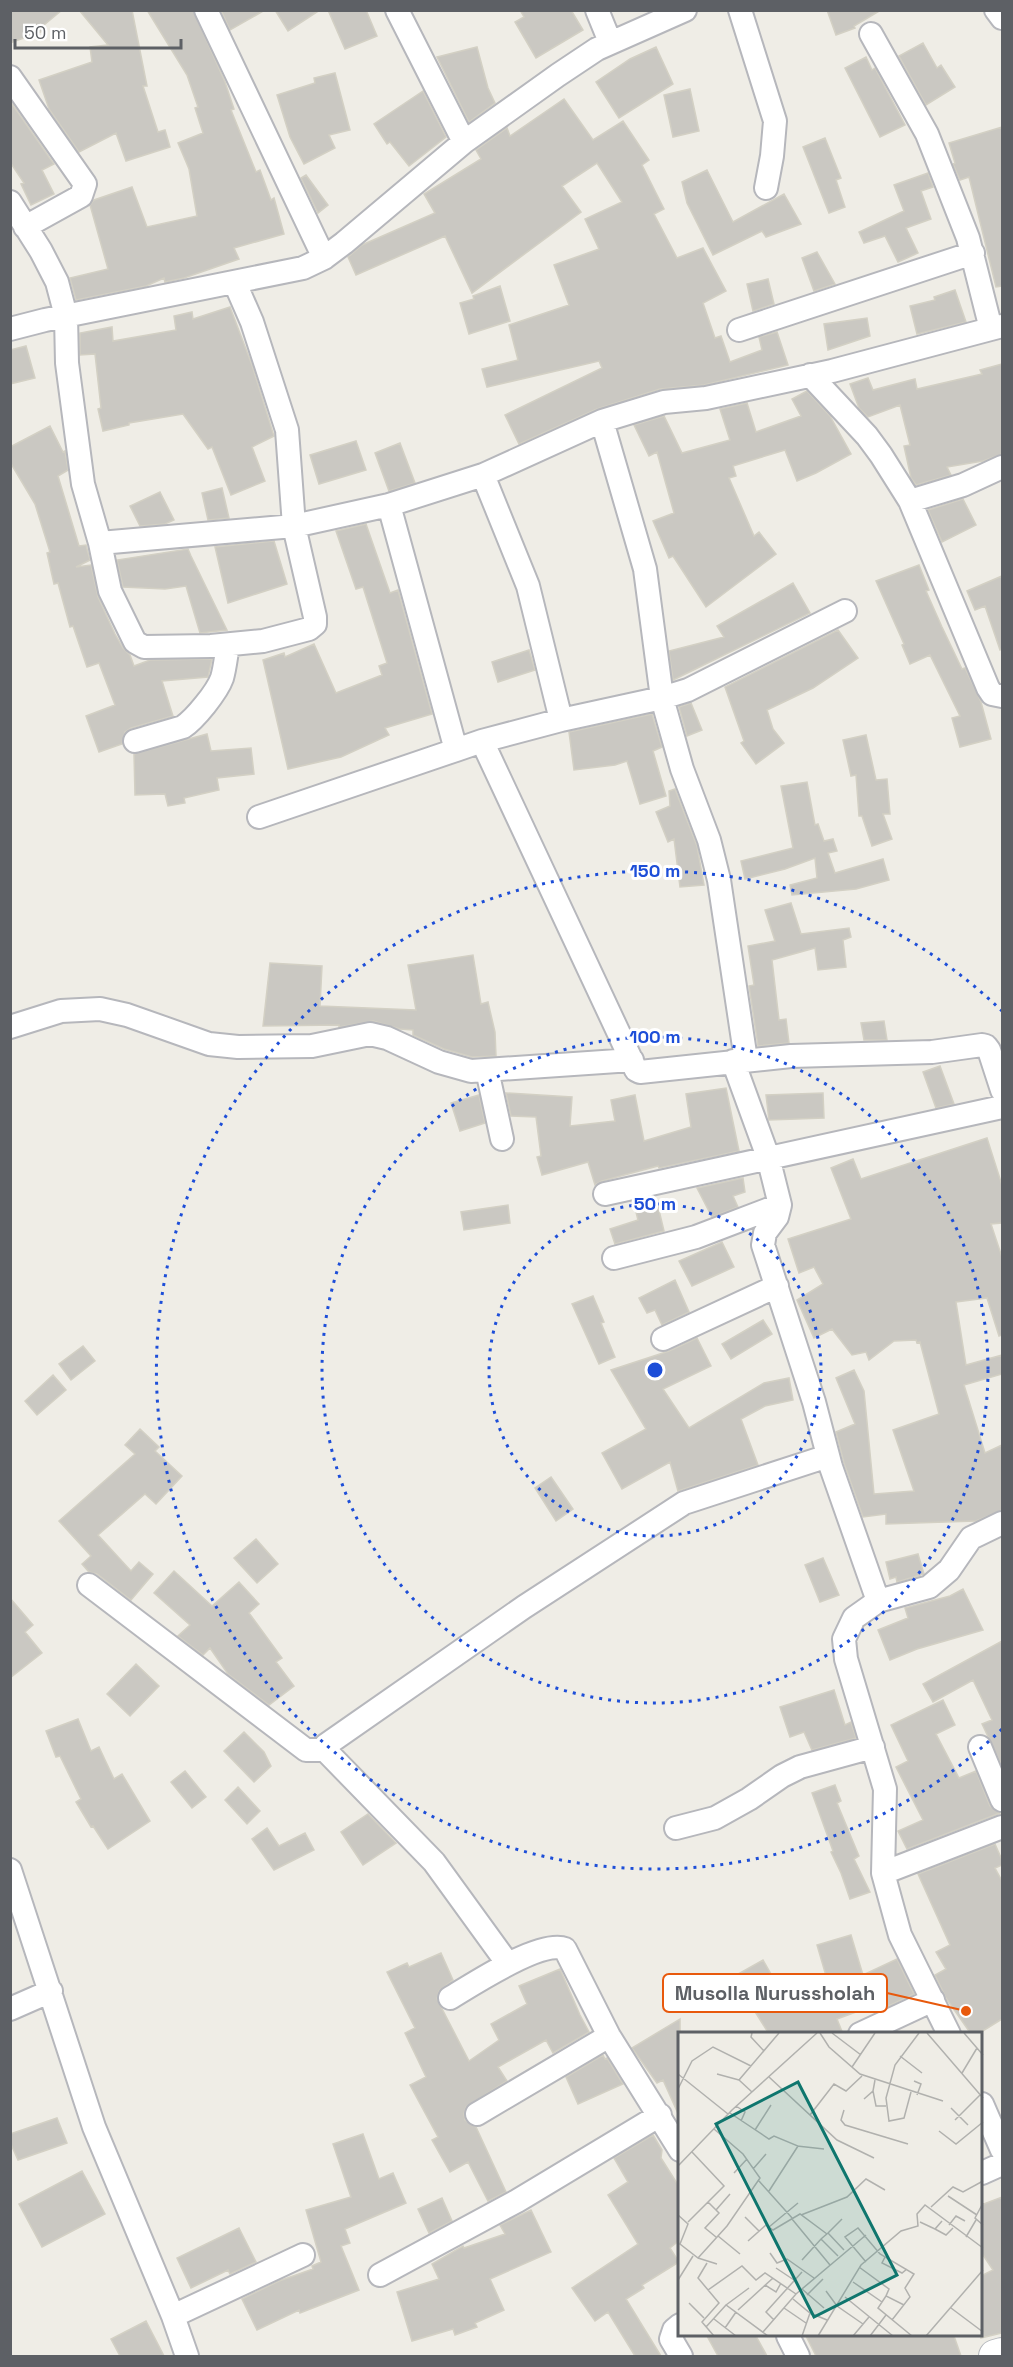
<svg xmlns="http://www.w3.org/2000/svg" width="1013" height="2367" font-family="'Space Grotesk',sans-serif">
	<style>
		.building { fill: #cac8c2; stroke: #d3d0c4; stroke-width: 1.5 }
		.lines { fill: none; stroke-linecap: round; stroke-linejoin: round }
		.street-casing { stroke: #b6b7bc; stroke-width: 26 }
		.secondary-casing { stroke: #b4b7bc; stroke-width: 34 }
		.street { stroke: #fff; stroke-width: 22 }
		.secondary { stroke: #fff; stroke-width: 32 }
		.ring { fill: none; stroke: #1d4ed8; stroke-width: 3; stroke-dasharray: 3 6 }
		.inset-road { fill: none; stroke: #b1b1ae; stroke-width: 1.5 }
		.view { fill: #0f766e; fill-opacity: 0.15; stroke: #0f766e; stroke-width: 3 }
		.inset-edge { fill: none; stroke: #5d6065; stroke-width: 3 }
		.centre { fill: #1d4ed8; stroke: #fff; stroke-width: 3 }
		.ring-label { font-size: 18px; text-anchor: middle; font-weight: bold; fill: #1d4ed8; stroke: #fff; stroke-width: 6; stroke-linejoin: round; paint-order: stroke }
		.leader { fill: none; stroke: #e8590c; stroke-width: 2 }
		.callout-dot { fill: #e8590c; stroke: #fff; stroke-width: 2 }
		.callout { fill: #fff; stroke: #e8590c; stroke-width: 2 }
		.callout-label { font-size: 20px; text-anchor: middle; font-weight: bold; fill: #5d6065 }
	</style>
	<rect width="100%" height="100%" fill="#efede6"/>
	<!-- building -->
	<path class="building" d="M10 10H62L44 25 46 30 10 43Z
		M79 10H132L147 86H143L158 132 165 130 170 147 126 161 116 133 79 152 49 109 39 80 92 62 90 47 108 45Z
		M147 10H193L225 82 234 109 231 110 256 172 260 170 271 200 274 198 284 234 234 248 239 259 184 278 165 282 164 278 146 286 76 300 70 278 108 269 90 205 94 200 132 187 147 227 197 216 189 169 178 143 203 133 195 108 198 107 187 75Z
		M221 10H265L230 30Z
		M275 10H320L288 31Z
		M328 10H366L377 36 345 49Z
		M520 10H571L583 30 536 58 515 22 524 17Z
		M827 10H881L854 26 855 28 836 35Z
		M923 43 937 68 941 65 955 87 926 105 899 56Z
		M477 47 488 88 495 103 469 122 437 57Z
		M656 47 673 84 619 118 596 82 630 59Z
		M866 57 872 70 875 68 905 125 880 137 845 68Z
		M335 73 350 130 329 135 335 148 304 164 290 137 277 95 315 83 314 78Z
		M690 89 699 131 673 137 664 95Z
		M423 91 446 137 409 166 390 142 387 144 374 124Z
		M564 99 593 140 623 121 649 160 642 165 664 209 654 214 677 258 703 248 726 291 703 303 715 338 721 336 730 362 762 350 759 337 777 332 788 365 704 385 660 389 597 409 519 444 505 415 602 368 599 361 487 387 482 369 518 360 509 325 569 305 554 265 599 249 585 219 622 202 597 163 562 186 581 212 472 293 445 236 356 275 348 257 362 245 435 213 424 194 481 159 476 150 507 128 510 136Z
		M10 101 54 164 42 170 54 194 31 205 21 184 24 183 10 162Z
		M1002 127V286L996 287 969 177 960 180 953 164 955 163 949 143Z
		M825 138 841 178 836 180 845 207 829 213 803 147Z
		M707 170 733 222 784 194 801 224 766 237 762 231 713 255 687 203 682 182Z
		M928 173 933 187 921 191 931 219 906 228 918 253 898 262 885 236 864 243 859 232 904 211 894 185Z
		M306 175 328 205 318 213 301 178Z
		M817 252 835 284 814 291 802 258Z
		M768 279 774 304 753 311 747 284Z
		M500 286 510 321 469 334 460 303 474 299 473 296Z
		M955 290 966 322 917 334 910 306 935 300 934 297Z
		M230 307 252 365 274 436 252 447 265 481 231 495 212 447 208 449 183 414 129 423V425L103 431 98 409 101 408 95 354 80 355V333L112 327 113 341 176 330 174 316 192 312 193 319Z
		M867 318 870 336 828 350 824 324Z
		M26 346 35 378 10 384V350Z
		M1002 364V454L983 461 947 467 951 475 916 485 911 478 904 446 910 445 900 405 868 417 859 408 850 384 868 378 873 390 915 379 917 389 982 374 980 370Z
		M807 391 830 416 851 454 816 473 797 481 785 450 733 466 736 476 729 478 754 536 759 532 776 554 706 607 673 556 669 558 653 521 674 513 657 452 649 456 634 425 664 416 682 453 730 440 720 409 747 403 756 432 801 416 792 399Z
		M50 426 63 452 65 451 68 470 58 476 79 546 86 545 90 560 76 567 91 565 98 597 115 634 123 648 130 655 134 666 150 660 212 659 208 677 162 681 173 716 131 728 125 732 122 744 99 752 86 716 115 705 99 663 87 667 73 626 70 627 58 583 54 584 47 553 50 552 35 504 10 462V447Z
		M356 441 366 470 319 484 310 455Z
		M400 443 415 483 389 491 375 453Z
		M222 488 229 518 208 520 202 493Z
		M160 492 174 520 165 524 140 526 130 506Z
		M963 499 976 525 942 542 928 510Z
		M366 524 390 593 398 590 432 714 385 728 389 735 341 757 288 769 263 660 284 653 285 657 314 644 336 693 382 675 379 666 387 663 363 587 356 589 336 531Z
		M274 541 287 584 228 603 215 547Z
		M188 549 191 556 227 630 200 633 186 586 165 589 123 587 117 560Z
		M919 565 929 590 926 591 942 627 962 669 965 668 981 702 991 739 960 747 952 718 960 716 930 655 910 664 902 645 904 644 876 581Z
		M1002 576V649L1000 650 985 606 975 610 967 591Z
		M793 583 810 613 673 680 669 651 724 637 717 626Z
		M838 630 858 658 813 688 767 710 773 729 784 743 756 764 741 743 744 741 725 687Z
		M529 650 535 670 498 682 492 662Z
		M691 703 702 730 687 736 679 707Z
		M652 714 662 747 653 751 666 796 640 804 627 761 615 765 574 770 569 732Z
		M207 734 211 751 251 748 254 774 217 778 219 790 184 798 185 803 168 806 165 794 135 795 134 754Z
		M866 735 876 780 887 779 890 814H883L892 839 872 846 862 816H859L856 775 851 776 843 740Z
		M807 782 815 825 818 824 824 841 833 839 837 851 828 853 835 873 883 859 889 880 856 889 792 895 790 885 817 878 815 858 785 869 745 879 741 861 793 848 781 786Z
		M675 789 697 846 704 885 680 887 674 839 668 842 656 812 670 806 669 791Z
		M791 903 801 934 849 928 851 937 843 940 846 967 818 970 815 948 772 960 779 1020 786 1019 789 1043 758 1046 749 986 754 985 748 946 775 941 765 910Z
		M473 955 481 1004 488 1002 495 1032 496 1056 472 1057 444 1049 413 1035V1030L400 1029 373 1021 339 1027V1025L263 1026 270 963 322 966 320 1006 416 1010 408 965Z
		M884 1021 887 1040H864L861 1023Z
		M940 1066 954 1104 936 1108 923 1072Z
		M726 1088 739 1151 659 1168 658 1166 602 1181 595 1185 588 1162 542 1175 537 1157 541 1156 536 1117 511 1116 506 1093 572 1097 570 1126 615 1121 611 1100 635 1095 644 1141 691 1127 686 1094Z
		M823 1093 824 1118 769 1120 766 1095Z
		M479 1095 485 1123 460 1131 451 1103Z
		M987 1138 1002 1185V1223L991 1224 1002 1257V1335L999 1336 987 1298 956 1302 966 1365 1002 1355V1374L964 1385 985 1453 1002 1445V1510L976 1521 886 1524V1514L863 1517 844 1463 836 1432 855 1424 836 1378 854 1370 864 1391 874 1494 914 1491 893 1430 939 1414 920 1342 917 1343 916 1340 894 1341 869 1360 866 1352 852 1355 832 1329 814 1338 797 1300 823 1284 814 1267 799 1273 788 1239 851 1219 831 1168 853 1159 861 1179Z
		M743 1178 745 1192 733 1196 738 1207 712 1217 697 1188Z
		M508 1205 510 1223 464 1230 461 1212Z
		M658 1206 664 1231 615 1244 610 1229 638 1220 636 1212Z
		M722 1242 734 1267 692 1286 679 1261Z
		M675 1280 689 1312 662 1325 655 1310 647 1313 639 1298Z
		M593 1296 604 1322 601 1323 615 1357 599 1364 572 1304Z
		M763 1320 772 1334 731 1359 722 1344Z
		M697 1338 711 1366 663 1389 689 1428 764 1383 789 1378 793 1400 765 1406 741 1419 758 1465 678 1491 670 1462 622 1489 602 1453 646 1429 611 1370 669 1351Z
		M83 1346 95 1361 71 1380 59 1364Z
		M53 1375 66 1390 37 1415 25 1401Z
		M140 1429 159 1447 155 1451 182 1476 156 1504 145 1494 98 1535 131 1571 139 1562 153 1574 131 1600 97 1574 89 1572 82 1564 91 1556 59 1521 135 1454 125 1445Z
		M551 1477 573 1509 556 1521 535 1488Z
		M256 1539 278 1564 257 1583 234 1558Z
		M918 1554 924 1574 897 1582 896 1577 890 1579 886 1562Z
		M823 1558 839 1595 820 1602 805 1565Z
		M174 1571 212 1606 239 1582 259 1604 249 1613 282 1658 276 1662 294 1686 269 1705 228 1674 210 1648 203 1655 178 1636 190 1625 154 1593Z
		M963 1589 983 1630 917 1649 890 1660 878 1630 908 1618 905 1608 950 1596Z
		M10 1598 33 1625 25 1632 42 1653 10 1678Z
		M1002 1641V1766L982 1724 992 1720 973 1680 933 1702 923 1684Z
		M136 1664 159 1686 130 1716 107 1694Z
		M834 1690 845 1725 851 1722 856 1738 812 1750 804 1732 790 1737 780 1707Z
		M943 1700 955 1725 936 1734 959 1778 976 1771 990 1806 1000 1813 907 1849 898 1831 923 1820 896 1767 908 1761 891 1725Z
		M78 1719 91 1751 99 1747 114 1779 122 1774 150 1821 108 1849 93 1826 91 1827 76 1802 81 1799 60 1756 56 1757 46 1731Z
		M244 1732 264 1752 271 1766 254 1782 224 1751Z
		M185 1771 206 1797 192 1808 171 1782Z
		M835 1785 841 1801 837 1803 859 1856 854 1859 870 1892 850 1899 841 1873 831 1852 833 1851 812 1793Z
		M238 1787 260 1811 247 1824 225 1800Z
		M368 1814 396 1843 363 1865 341 1832Z
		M267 1828 279 1846 305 1833 314 1850 274 1870 252 1839Z
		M995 1844 1002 1860V1865L995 1868 1002 1881V2019L978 2034H971L946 1998 935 1975 946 1969 936 1952 950 1945 918 1874Z
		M851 1935 863 1975 897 1959 914 1994 878 2011 875 2005 837 2019 843 2034H769L744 1994 741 1996 731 1978 763 1960 787 2002 829 1986 817 1945Z
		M441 1953 453 1980 439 1991 437 1999 469 2061 499 2040 491 2024 527 2004 519 1986 560 1969 580 2015 589 2032 553 2053 546 2040 498 2067 507 2081 466 2107 464 2114 465 2120 476 2127 506 2192 488 2201 468 2162 450 2172 432 2140 438 2137 410 2085 426 2077 405 2033 415 2028 387 1972 407 1963 409 1967Z
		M680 2019V2118L663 2080 657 2083 632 2048Z
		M603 2055 605 2059 607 2058 623 2084 578 2104 566 2077Z
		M57 2118 67 2143 18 2160 10 2142V2134Z
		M363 2134 379 2179 393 2173 406 2203 345 2229 350 2243 341 2246 359 2290 300 2313 299 2310 257 2330 242 2299 279 2281 313 2269 312 2266 321 2262 306 2210 351 2197 333 2144Z
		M653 2135 662 2150 661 2158 680 2188V2240L670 2248 679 2262 642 2285 644 2288 626 2299 661 2356H635L608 2312 595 2321 572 2288 638 2244 608 2195 628 2182 614 2158Z
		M82 2171 105 2214 42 2247 19 2204Z
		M1002 2197V2333L981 2338V2276L993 2270 981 2252V2205Z
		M442 2198 452 2221 429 2233 418 2209Z
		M531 2210 551 2252 490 2279 504 2310 475 2323 477 2327 455 2335 453 2329 412 2341 397 2292 439 2279 432 2264 463 2246 464 2248 505 2234 500 2225Z
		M239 2228 256 2262 230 2274 228 2270 191 2288 177 2258Z
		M146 2321 164 2356H120L111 2339Z
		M707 2336H756L767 2356H718Z
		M806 2336H954L961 2356H816Z"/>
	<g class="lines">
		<!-- street casing -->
		<g class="street-casing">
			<path id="street" d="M206 10 324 258
				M397 10 464 142
				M597 10 610 42
				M740 10 775 121 772 156 766 188
				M996 10 1002 18
				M871 34 927 134 968 238 991 329
				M10 77 85 184 81 196 25 227
				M10 202 41 251 57 282 66 316 67 363 83 484 100 543 110 591 135 642 144 647 211 646 263 641 309 629 315 624V617L294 526 287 430 252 322 235 283
				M10 329 45 320 303 268 324 258 344 243 464 142 558 75 597 49 685 10
				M739 330 973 253
				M810 375 867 436 881 455 910 501 988 688 992 694 1002 696
				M602 421 645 569 662 698 682 769 709 840 719 880 746 1060
				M483 475 528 586 561 720 662 698 688 690 845 611
				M910 501 963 485 1002 467
				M389 505 456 750 482 741 561 720
				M100 543 294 526 389 505 483 475 602 421 664 402 706 398 832 371 1002 326
				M135 741 183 727C195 719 217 692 222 678 225 668 226 656 228 645
				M482 741 636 1070 640 1072 791 1056 932 1052 982 1045 986 1046 989 1050 1002 1090
				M259 817 456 750
				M10 1027 61 1011 100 1009 127 1015 209 1044 238 1047 312 1046 370 1034 387 1038 439 1062 471 1071 632 1060
				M733 1061 768 1157 780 1205 777 1217 765 1233 763 1245 814 1402 831 1467 878 1601
				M487 1070 502 1139
				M605 1194 1002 1107
				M614 1258 696 1237 780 1205
				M663 1339 777 1286
				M89 1585 306 1750H325
				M980 1747 1002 1800
				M676 1828 715 1818 749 1799 782 1776 800 1767 873 1747
				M10 1870 94 2127 173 2316 187 2356
				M883 1873 1002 1827
				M508 1964 434 1862 327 1752 326 1745 524 1607 684 1503 828 1456
				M450 1998C472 1985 541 1939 565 1949L609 2036 680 2150
				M10 2009 51 1991
				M860 2034 933 2000
				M949 2034 900 1935 883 1873 885 1789 846 1659 844 1639 854 1618 878 1601 929 1587 949 1570 971 1538 1002 1523
				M982 2104 1002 2150
				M477 2114 609 2036
				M982 2173 1002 2164
				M380 2275 517 2201 660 2115
				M173 2316 303 2255
				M680 2325 674 2330 671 2339 681 2356
				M788 2336 798 2356"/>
		</g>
		<!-- secondary casing -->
		<g class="secondary-casing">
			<path id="secondary" d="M995 2356 1002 2354"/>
		</g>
		<!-- street -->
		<use href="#street" class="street"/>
		<!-- secondary -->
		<use href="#secondary" class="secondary"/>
	</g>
	<!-- distance rings -->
	<g class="ring">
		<circle cx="655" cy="1370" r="166"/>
		<circle cx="655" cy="1370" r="333"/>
		<path d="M1002 1729A499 499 0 1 1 1002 1011"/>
	</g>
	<!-- overview -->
	<g transform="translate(678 2032)">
		<rect width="304" height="304" fill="#efede6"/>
		<path class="inset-road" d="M74 1 73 5 86 19M142 1 151 15 182 42 265 69M154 1 183 23M249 1 305 66M286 1 305 23M222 24 244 41M174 35 197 1M284 41 299 16M0 42 50 82M39 42 61 48M91 45 159 108 196 126M236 49 243 52 239 63M0 57 14 29 35 15 73 34M195 59 198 74H208M74 60 61 48 101 1M233 60 226 86 211 89 208 66 217 33 241 1M186 67 195 59 197 48M58 74 67 80 63 89M273 76 290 93M166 78 163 88 167 93 230 112M52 81 91 107 96 104 120 114 91 159M132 83 156 52 168 59 184 44M277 88 302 63M77 98 93 73M261 99 278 112 305 90M119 114 146 117M0 134 54 78 139 1M75 137 88 122M56 141 69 127M81 149 115 187M270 164 299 183M30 170 41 181 27 196 38 205M305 171 297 186 305 193M253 175 275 155 285 160 305 149M38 178 52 162M0 183 10 192 2 212 20 226 49 194 82 146 65 122 36 97M123 183 169 165 188 147 207 158M67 185 81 199M114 187 152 233M10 190 46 154 14 120M242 190 257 197 264 189M271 193 278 184 287 189M91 195 120 171M257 197 268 203 275 196M150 201 164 187M40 204 62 222M288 205 298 188M143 207 150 201 166 218M70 209 88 193 95 198 122 182 149 202M92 221 99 231 109 227 136 246M207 225 204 231 224 241 229 237M20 226 39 232M124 228 143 207 160 224M188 230 167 205 180 196 202 222 236 242 227 256 232 265 214 288M29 231 20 246 41 271 24 290 36 304M181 235 211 257 208 264 226 273M98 236 116 248M0 248 15 224M175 250 204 270M87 253 98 260 103 251M124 257 146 276M30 258 64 234 78 248 87 241 118 262M148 259 159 274 185 292M129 263 145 247M208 264 200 276 234 304M167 265 215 304M115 267 132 281 149 288M11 271 26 286M48 273 71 256M106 276 128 291M273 276 305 300M60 278 95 246M36 287 58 304M96 288 88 280 124 240M28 295 48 273 90 304M47 296 58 280M85 300 118 262 188 203M124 304 132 281M140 304 183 233 223 199 240 194 239 182 247 173 305 216M175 304 191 285M192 304 208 283M248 304 305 238"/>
		<path class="view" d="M120 50 219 243 136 285 38 92Z"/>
		<rect width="304" height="304" class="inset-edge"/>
	</g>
	<circle cx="655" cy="1370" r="9" class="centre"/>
	<g class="ring-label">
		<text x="655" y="877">150 m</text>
		<text x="655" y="1043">100 m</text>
		<text x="655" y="1210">50 m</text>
	</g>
	<!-- callouts -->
	<path class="leader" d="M966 2011L887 1993"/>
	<circle class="callout-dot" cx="966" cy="2011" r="6"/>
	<rect class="callout" x="663" y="1974" width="224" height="38" rx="6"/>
	<g class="callout-label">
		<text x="775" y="2000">Musolla Nurussholah</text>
	</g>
	<!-- border -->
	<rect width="1013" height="2367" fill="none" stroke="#5d6065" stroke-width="24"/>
	<!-- scale -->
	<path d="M15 39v9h166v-9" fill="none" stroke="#5d6065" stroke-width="3"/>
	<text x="24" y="39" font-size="18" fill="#5d6065" stroke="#ffffff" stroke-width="4.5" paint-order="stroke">50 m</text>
</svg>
